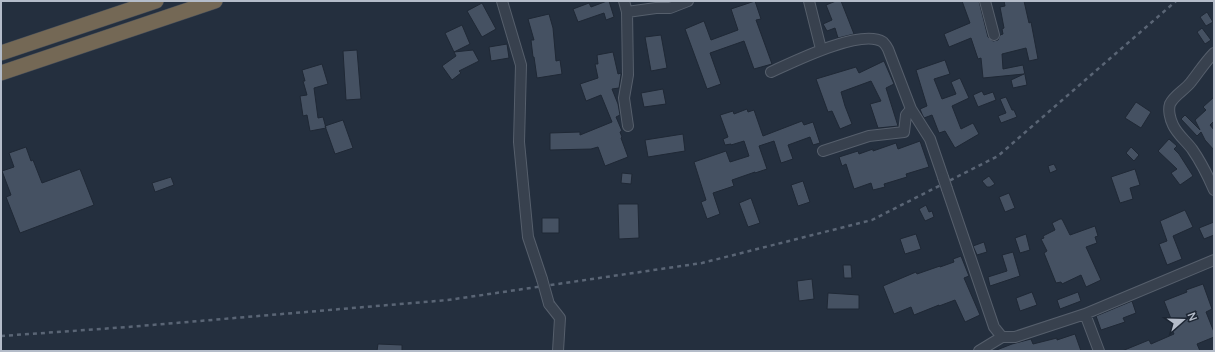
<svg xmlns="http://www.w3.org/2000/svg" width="1215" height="352" font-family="Manrope,sans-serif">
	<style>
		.building { fill: #455162; stroke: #1f2835 }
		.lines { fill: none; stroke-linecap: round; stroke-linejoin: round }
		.minor-casing { stroke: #565f6c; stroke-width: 12 }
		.highway-casing { stroke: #434c59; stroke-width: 16 }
		.minor { stroke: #38414e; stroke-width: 10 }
		.highway { stroke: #746855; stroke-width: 15 }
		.rail { stroke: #5a6575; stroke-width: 2.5; stroke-dasharray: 4 4; stroke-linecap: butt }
		.minor-bridge-casing { stroke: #565f6c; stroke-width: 12; stroke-linecap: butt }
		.minor-bridge { stroke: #38414e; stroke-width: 10 }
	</style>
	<rect width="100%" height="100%" fill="#242f3e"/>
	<!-- building -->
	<path class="building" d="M607 1H609L614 17 606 20 604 13 578 22 573 9 589 3 591 7Z
		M755 1 761 19 756 20 772 64 754 69 744 41 710 53 721 84 707 89 685 29 704 21 711 40 738 30 731 9Z
		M836 1H841L854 34 838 38 835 28 827 31 823 24 832 20 826 5Z
		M962 1H979L988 37 993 41 998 40 1000 35 1003 34 1002 29 1004 28 1000 7 1005 6 1004 1H1024L1029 23 1031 22 1038 59 1029 61 1026 48 1002 54 1003 69 1023 65 1027 85 1013 88 1011 80 1024 74 983 78 981 58 978 59 971 38 949 47 944 34 970 23Z
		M482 3 496 29 482 37 467 11Z
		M1207 12 1213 22 1206 26 1200 17Z
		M549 14 553 28 556 61 560 60 562 74 537 78 534 57H533L531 40H534L528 19Z
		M462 25 470 44 454 52 445 33Z
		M1202 28 1211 40 1205 44 1197 32Z
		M661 35 667 68 651 71 645 37Z
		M507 44 509 58 491 61 489 47Z
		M357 50 361 99 346 100 343 51Z
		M473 50 479 61 459 71 461 73 452 80 442 66 456 56 454 52Z
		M613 52 618 74 621 73V75L619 88 612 89 618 104 620 115 616 117 622 131 620 132 622 137 621 138 628 157 605 166 598 147 591 149 550 150V133L580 132V135L612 122 601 95 586 101 580 84 598 78 595 64H598L597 55Z
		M945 60 950 74 934 79 942 99 956 94 951 82 960 78 969 98 952 106 961 129 973 123 979 134 955 148 945 131 939 133 932 115 924 118 922 114 920 109 927 106 916 70Z
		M884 61 894 84 886 88 898 126 878 128 870 104 881 101 871 81 841 92 845 106 852 124 840 129 832 111 828 112 816 79 856 67 859 73Z
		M322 64 328 84 314 88 318 118 323 117 326 128 310 131 307 115 303 116 300 96 307 95 303 81H305L302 70Z
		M663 89 666 104 644 107 641 93Z
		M982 91 984 95 993 92 996 100 978 107 973 95Z
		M1006 97 1012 110H1014L1017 117 1001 123 998 116 1006 113 1000 99Z
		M1214 97V121L1210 125 1214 130V150L1205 140 1201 132 1197 136 1181 119 1185 115 1200 130 1195 120 1206 110 1203 107Z
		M1136 102 1151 112 1141 128 1125 118Z
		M747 109 748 112 754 110 763 136 802 121 804 125 813 122 820 143 813 145 810 137 788 145 793 159 781 163 774 141 759 146 767 169 755 173V172L732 180 734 186 713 193 720 214 707 219 701 202 706 200 694 162 726 151 730 162 749 156 744 141 731 145V144L725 145 723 139 728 137 720 115 733 111 734 114Z
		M343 120 353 148 335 154 325 126Z
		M683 134 685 151 648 157 645 140Z
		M1169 139 1177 146 1174 149 1179 154 1193 176 1180 185 1171 173 1177 169 1158 151Z
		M920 141 929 167 906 174 907 177 884 184 885 187 873 190 871 183 854 189 846 164 842 166 839 157 858 151 859 154 873 149V151L896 143 898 149Z
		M26 147 31 161 33 160 42 183 80 169 94 205 20 233 6 197 11 195 2 171 14 167 9 153Z
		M1131 147 1139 155 1134 161 1126 153Z
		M1054 164 1057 170 1050 173 1048 166Z
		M1135 169 1140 185 1130 188 1133 199 1120 203 1111 177Z
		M622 173 632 174 631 184 621 183Z
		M989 176 995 184 990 187H987L982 181Z
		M171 177 174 185 155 192 152 183Z
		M803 181 810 202 798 206 791 185Z
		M1009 193 1015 208 1005 212 999 197Z
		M751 198 760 223 748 227 739 203Z
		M618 204H638L639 238 619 239Z
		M926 205 929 212 932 211 934 217 925 221 919 209Z
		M1185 210 1193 227 1173 236 1182 259 1167 265 1159 244 1167 241 1160 221Z
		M542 218H559V233H542Z
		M1060 219H1062L1070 235 1095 226 1098 236 1095 237 1097 243 1086 247 1101 280 1086 287 1081 275 1062 284 1061 282 1056 283 1044 253 1047 251 1041 239 1044 238 1043 236 1055 230 1052 223Z
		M1214 222V235L1204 239 1199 228Z
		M916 234 921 249 905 254 900 239Z
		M1026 234 1030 250 1020 253 1015 238Z
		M984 242 987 252 977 255 973 246Z
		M1013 252 1020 276 990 286 988 277 1007 271 1002 255Z
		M961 256 969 276 964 278 980 315 965 322 955 300 939 306V305L914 315 911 307 894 314 883 286 916 272 917 274 940 266V267L954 262 953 259Z
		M843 265H851L852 278H844Z
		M812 279 814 299 799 301 797 281Z
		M1203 284 1212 309 1206 312 1214 332V337L1197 344 1200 351H1122L1149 340 1151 344 1174 334 1172 330 1175 329 1164 301 1187 292 1186 290Z
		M1032 292 1037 305 1020 311 1016 298Z
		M1078 292 1081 301 1060 309 1057 300Z
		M828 293 859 295V309H827Z
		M1132 301 1136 313 1123 318 1125 322 1101 330 1096 316Z
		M1075 334 1081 351H994L1012 344 1031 339 1033 344 1057 338V340Z
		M378 344 402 345V351H377Z"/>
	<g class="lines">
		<!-- minor casing -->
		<g class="minor-casing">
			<path id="minor" d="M502 1 521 65 519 142 528 237 542 279
				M624 1 627 12 628 75 624 98 628 126
				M809 1 821 49
				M985 1 994 35
				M627 12 656 8H670L688 1
				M1214 53C1205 62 1199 72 1191 82 1185 90 1174 95 1170 104 1168 110 1170 119 1173 125 1177 134 1186 141 1192 149 1201 162 1208 176 1214 190
				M771 72C793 62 861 28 883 42 885 44 887 47 888 49L911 109 906 115 904 132 869 136 823 151
				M911 109 930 139 943 177
				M947 189 994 327 1002 337H1015L1085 314 1099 351
				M549 304 560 318 558 351
				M1085 314 1214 260
				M979 351 1002 337"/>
		</g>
		<!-- highway casing -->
		<g class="highway-casing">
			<path id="highway" d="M1 53 156 1
				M1 73 215 1"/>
		</g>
		<!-- minor -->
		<use href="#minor" class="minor"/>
		<!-- highway -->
		<use href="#highway" class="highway"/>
		<!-- rail -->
		<path class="rail" d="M1 336 128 327 448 300 702 263 872 220 998 156 1176 1"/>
		<!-- minor-bridge casing -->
		<g class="minor-bridge-casing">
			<path id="minor-bridge" d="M943 177 947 189
				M542 279 549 304"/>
		</g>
		<!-- minor-bridge -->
		<use href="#minor-bridge" class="minor-bridge"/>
	</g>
	<!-- border -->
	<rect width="1215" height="352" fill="none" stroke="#b4bcc9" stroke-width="4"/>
	<!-- north arrow -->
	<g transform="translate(1183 320) rotate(70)" stroke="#1d2633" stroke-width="3" paint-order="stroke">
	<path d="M0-3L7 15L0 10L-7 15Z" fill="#b4bcc9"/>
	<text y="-6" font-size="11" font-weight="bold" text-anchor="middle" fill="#b4bcc9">N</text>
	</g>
</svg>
